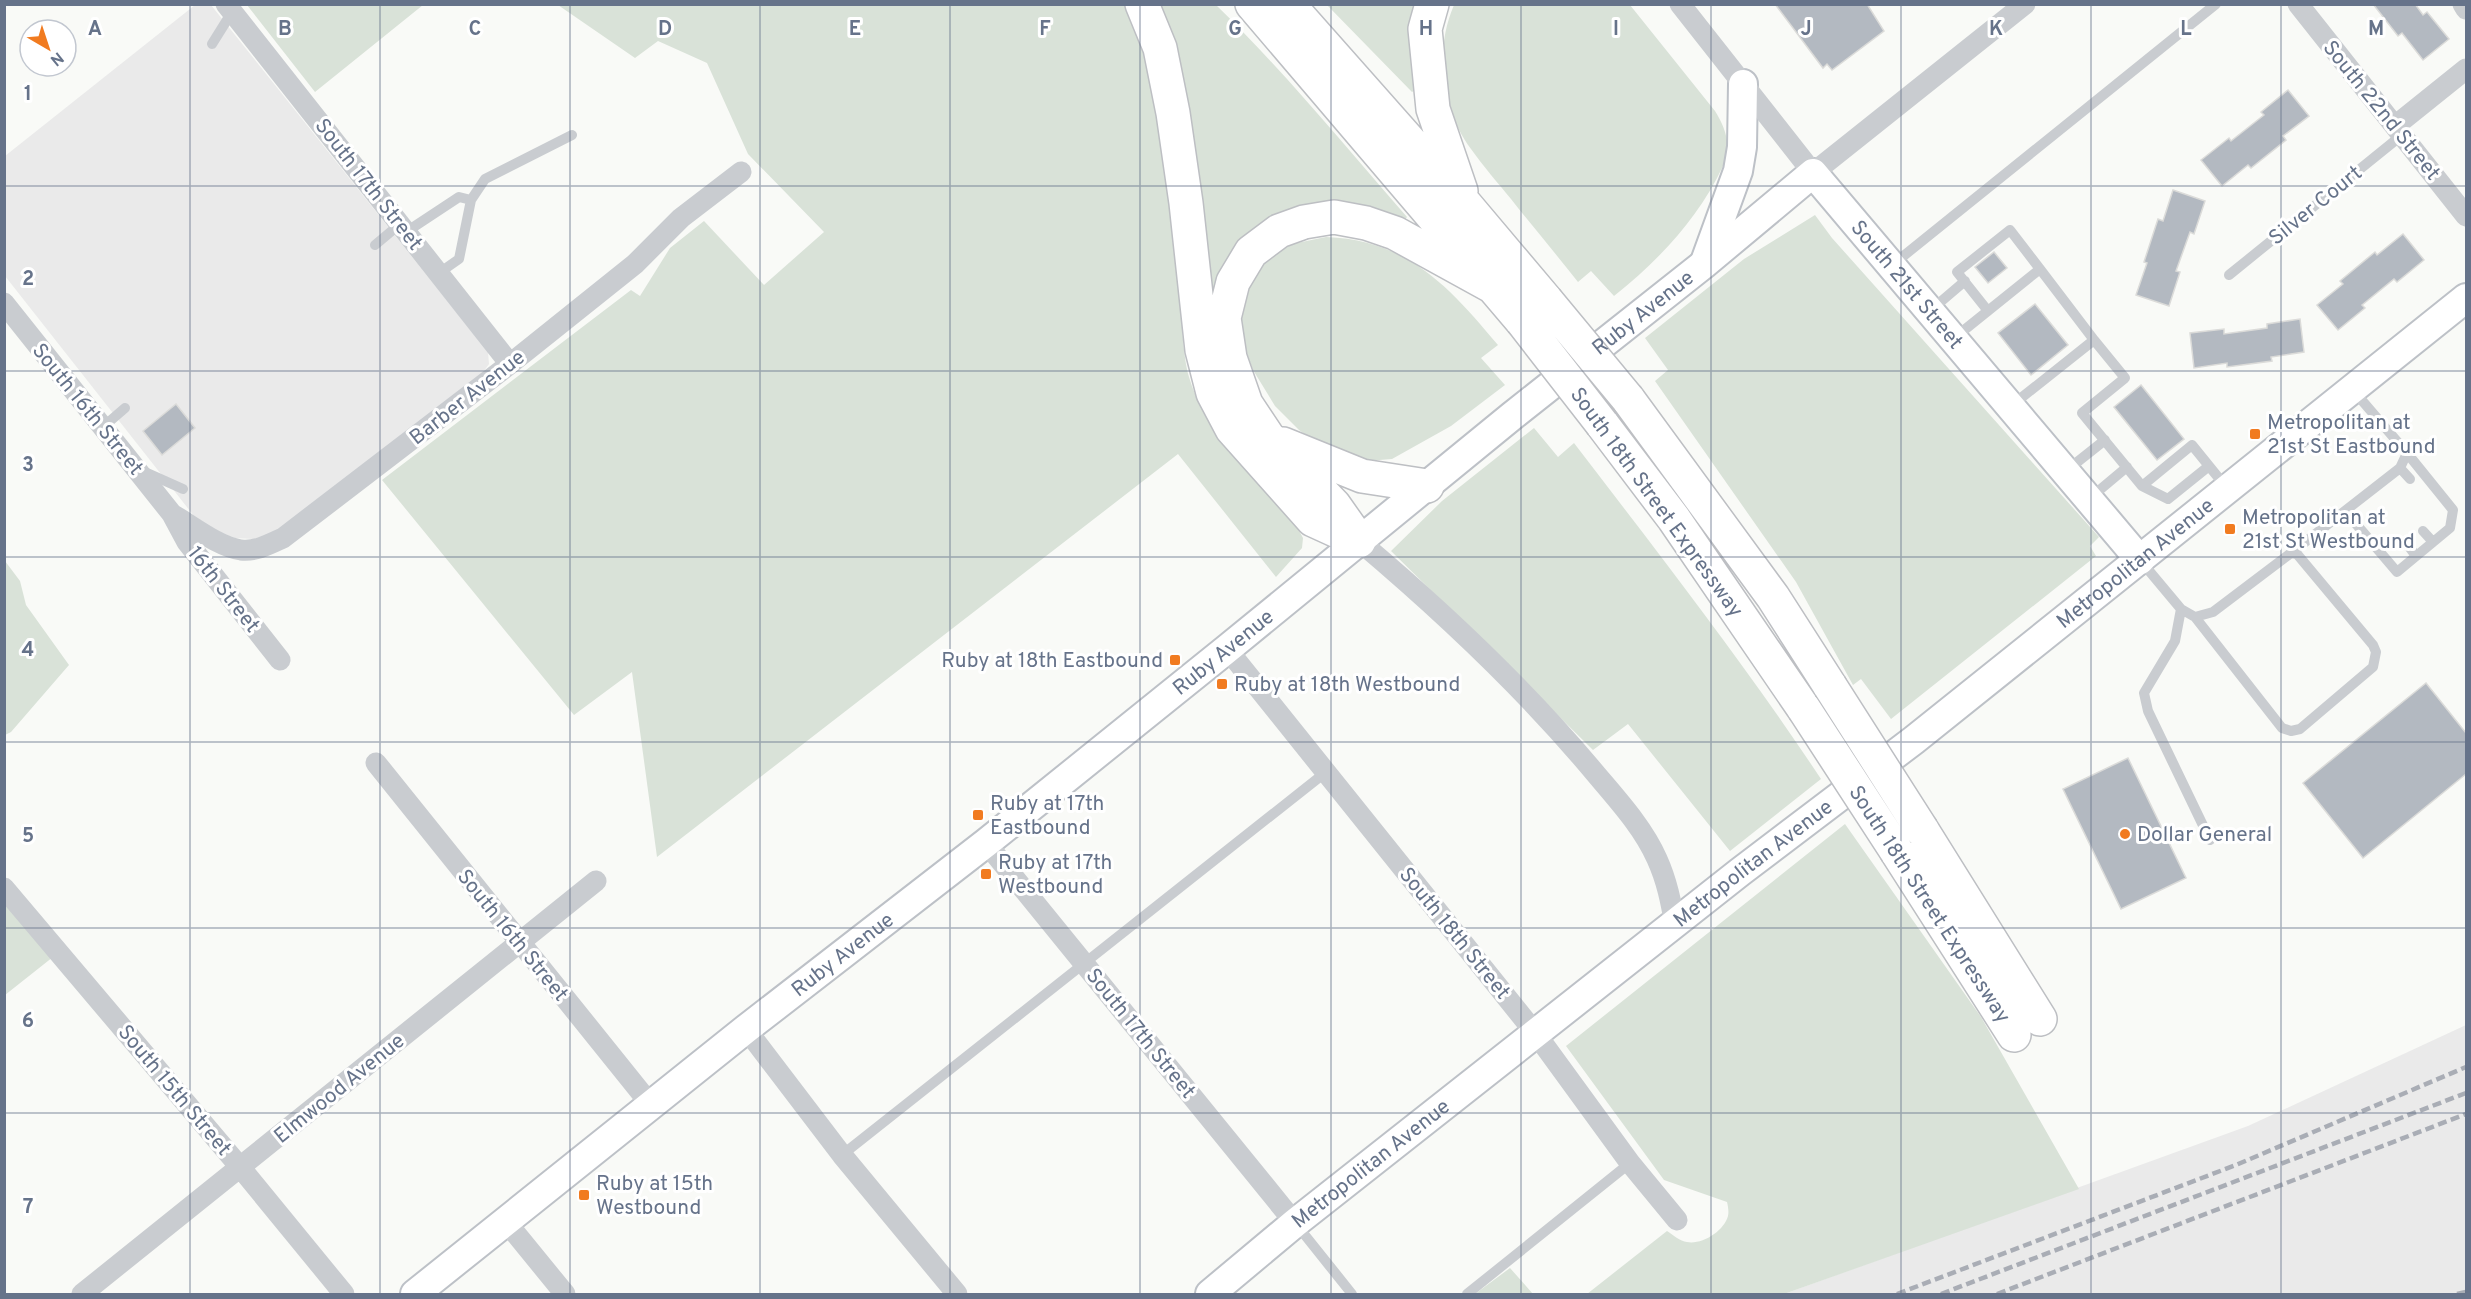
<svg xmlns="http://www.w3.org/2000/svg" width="2471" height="1299" font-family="Overpass,sans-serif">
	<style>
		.built { fill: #eaeaea }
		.green { fill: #d9e2d8 }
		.building { fill: #b3b9c1; stroke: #dbdbd9; stroke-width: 1.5 }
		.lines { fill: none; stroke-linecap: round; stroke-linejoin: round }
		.secondary-casing { stroke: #bdc1c7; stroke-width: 32 }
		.highway-casing { stroke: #bdbfc3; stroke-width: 36 }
		.lane { stroke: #c9ccd0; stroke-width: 10 }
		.street { stroke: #c9ccd0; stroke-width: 21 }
		.secondary { stroke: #fff; stroke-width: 28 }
		.highway { stroke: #fff; stroke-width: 33 }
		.rail { stroke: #a9adb5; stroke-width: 4.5; stroke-dasharray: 9 4.5; stroke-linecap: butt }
		.highway-bridge-casing { stroke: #bdbfc3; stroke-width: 36; stroke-linecap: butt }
		.highway-bridge { stroke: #fff; stroke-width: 33 }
		.grid { fill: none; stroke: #66738a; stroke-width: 1.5; stroke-opacity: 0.55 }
		.poi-dot { fill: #f17b20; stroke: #fff; stroke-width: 2 }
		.labels { text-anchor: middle; stroke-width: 6; stroke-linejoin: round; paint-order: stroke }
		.street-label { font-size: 21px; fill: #66738a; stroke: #fff }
		.poi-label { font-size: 21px; fill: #66738a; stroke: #fff; text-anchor: start }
		.grid-label { font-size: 20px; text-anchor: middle; font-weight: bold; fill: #66738a; stroke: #fff; stroke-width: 6; stroke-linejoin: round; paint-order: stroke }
	</style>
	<rect width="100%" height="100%" fill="#f9faf7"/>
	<!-- built -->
	<path class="built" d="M195 5H211L488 352 489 364 481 375 273 534 253 539 235 538 215 530 194 516 5 276V156Z
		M2466 1025V1294H1784L2248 1126Z"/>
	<!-- green -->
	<path class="green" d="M247 5H423L315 92Z
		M558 5H1126C1163 88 1169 195 1179 286 1182 312 1182 353 1189 377 1206 435 1255 479 1295 523L1303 538 1302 548 1276 577 1178 454 657 857 632 672 574 715 382 480 631 290 640 296 670 248 704 221 764 285 824 232 748 154 707 63 658 41 635 58Z
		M1149 5H1216C1284 71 1344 145 1407 217L1401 225 1323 208 1214 294 1206 292Z
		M1327 5H1417V89L1412 92Z
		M1454 5H1630L1715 111C1727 130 1729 144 1729 166H1723C1698 219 1659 260 1614 296L1591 271 1578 282C1556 254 1533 227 1511 199 1498 183 1483 166 1471 149 1441 108 1434 51 1454 5Z
		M1815 215 1832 238 2099 537 2090 546 2096 556 1891 719 1861 679 1853 685 1796 582 1655 381 1668 370 1645 338 1744 259Z
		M1326 237C1408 240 1449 287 1498 345L1481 358 1505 385 1451 426 1392 459 1367 461 1322 447 1299 430 1275 406 1253 370 1243 342 1240 309 1253 274 1264 262 1292 244Z
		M1534 428 1558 457 1574 443C1659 554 1744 663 1821 779L1730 851 1628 724 1593 750 1391 551 1442 501Z
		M5 561 20 581 26 605 69 665 11 732 5 735Z
		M1845 824 1981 1017 2079 1189 1784 1294H1587L1667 1231C1673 1235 1680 1241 1687 1242 1702 1245 1724 1231 1728 1216 1729 1212 1728 1206 1727 1202L1664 1180 1566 1046Z
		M4 901 53 957 5 995H4Z
		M1510 1268 1533 1294H1475Z"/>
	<!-- building -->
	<path class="building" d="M1775 4H1867L1884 31 1832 70 1827 64 1823 68Z
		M2373 4H2415L2423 15 2427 12 2449 39 2423 60 2402 33 2398 36Z
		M2288 90 2309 116 2283 136 2286 140 2251 168 2248 165 2222 186 2201 160 2229 138 2231 141 2264 115 2261 112Z
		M2173 190 2205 201 2194 234 2190 232 2176 271 2180 272 2169 306 2136 295 2147 263 2144 262 2158 219 2163 221Z
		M2403 234 2424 260 2397 282 2394 279 2362 305 2365 308 2338 330 2317 305 2343 284 2340 281 2375 252 2377 255Z
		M1994 252 2007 268 1988 283 1975 267Z
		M2035 304 2068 345 2031 375 1998 333Z
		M2300 319 2304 352 2271 357 2272 361 2227 367V363L2194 368 2190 333 2224 329V334L2267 328V324Z
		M2141 385 2184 439 2157 460 2114 407Z
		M176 404 195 428 162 455 143 431Z
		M2426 683 2466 733V774L2363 858 2303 783Z
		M2128 758 2186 878 2121 909 2063 789Z"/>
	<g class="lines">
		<!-- secondary casing -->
		<g class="secondary-casing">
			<g id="secondary">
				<path d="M1706 259 1738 171 1742 147 1743 84"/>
				<path id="s1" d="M415 1294 746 1029 986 843 1227 649 1512 416 1704 264 1813 173 2140 560"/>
				<path id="s2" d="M1210 1294 1295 1223 1740 872 1914 740 2466 298"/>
			</g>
		</g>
		<!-- highway casing -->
		<g class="highway-casing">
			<path id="highway" d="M1142 4 1160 48 1173 113 1186 203 1202 350 1213 393 1232 429 1313 520 1359 541
				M1252 4 1522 321
				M1288 4 1465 204 1546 300
				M1432 4 1425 29 1433 109 1461 191
				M1628 399 1773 597 1830 686
				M1602 424 1674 519 1804 709
				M1283 444 1362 476 1427 486
				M1358 539 1334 505 1268 437 1246 404 1230 358 1224 318 1233 282 1251 252 1279 231 1304 222 1334 217 1366 223 1395 233 1495 288
				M1922 830 2040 1019
				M1897 852 2014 1035"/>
		</g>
		<!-- lane -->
		<path class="lane" d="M212 44 232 12
			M406 232 459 197 471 200
			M375 245 400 224
			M1891 266 2216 4
			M439 273 459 259 471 200 485 179 572 135
			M2229 275 2402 135
			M1931 310 1965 281
			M1988 311 1957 272 2010 230 2040 269
			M1953 339 2040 269 2094 340
			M2011 406 2094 340 2125 378 2082 413 2142 486 2192 445 2226 487
			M103 427 125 408
			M2400 468 2410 479
			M2066 471 2105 440
			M145 472 183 489
			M2142 486 2168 499 2209 466
			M2090 498 2127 467
			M2345 511 2397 572 2450 528 2453 510 2407 453
			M2423 531 2433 542
			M2407 544 2416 556
			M2291 553 2400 468 2407 453 2353 390
			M2140 560 2181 609 2195 617 2213 612 2291 553 2297 554 2373 645 2376 652 2373 667 2300 729 2291 731 2282 728 2195 617
			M2181 609 2175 641 2144 693 2148 711 2210 840
			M842 1155 1326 772
			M1296 1224 1352 1294
			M1467 1294 1630 1163"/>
		<!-- street -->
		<path class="street" d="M226 4 510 364
			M1680 4 1813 173 2025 4
			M2298 4 2466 216
			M2463 4 2466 9
			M2395 126 2466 69
			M4 303 172 514 187 542 280 660
			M172 514C193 526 217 546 241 550 255 552 270 544 283 538L510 364 635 264 681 218 741 172
			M1359 541C1442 611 1520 684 1590 767 1614 796 1642 825 1657 859 1667 881 1671 902 1675 925
			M1227 649 1536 1034 1630 1163 1677 1220
			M376 763 651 1105
			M986 843 1295 1223
			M4 888 240 1167 344 1294
			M746 1029 842 1155 957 1294
			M507 1223 565 1294
			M82 1294 596 881"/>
		<!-- secondary -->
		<use href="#secondary" class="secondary"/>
		<!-- highway -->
		<use href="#highway" class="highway"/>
		<!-- rail -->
		<path class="rail" d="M1897 1294 2236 1165 2466 1067
			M1941 1294 2466 1093
			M1997 1294 2466 1114
			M2457 1294 2466 1292"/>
		<!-- highway-bridge casing -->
		<g class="highway-bridge-casing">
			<path id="highway-bridge" d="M1546 300 1628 399
				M1522 321 1602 424
				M1830 686 1922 830
				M1804 709 1897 852"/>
		</g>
		<!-- highway-bridge -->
		<use href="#highway-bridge" class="highway-bridge"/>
	</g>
	<!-- grid -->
	<path class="grid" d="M190 4V1294M380 4V1294M570 4V1294M760 4V1294M950 4V1294M1140 4V1294M1331 4V1294M1521 4V1294M1711 4V1294M1901 4V1294M2091 4V1294M2281 4V1294M4 186H2466M4 371H2466M4 557H2466M4 742H2466M4 928H2466M4 1113H2466"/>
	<!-- markers -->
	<g class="poi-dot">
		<rect x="2249" y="428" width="12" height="12" rx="3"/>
		<rect x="2224" y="523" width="12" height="12" rx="3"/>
		<rect x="1169" y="654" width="12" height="12" rx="3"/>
		<rect x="1216" y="678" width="12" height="12" rx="3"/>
		<rect x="972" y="809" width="12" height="12" rx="3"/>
		<circle cx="2125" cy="834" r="6"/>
		<rect x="980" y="868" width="12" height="12" rx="3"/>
		<rect x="578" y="1189" width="12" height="12" rx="3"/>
	</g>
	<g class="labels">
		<!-- street labels -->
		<g class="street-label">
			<text transform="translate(2382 110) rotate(51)" y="7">South 22nd Street</text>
			<text transform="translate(369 184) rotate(52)" y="7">South 17th Street</text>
			<text transform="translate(2315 205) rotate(-39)" y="7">Silver Court</text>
			<text dy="7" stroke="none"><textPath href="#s1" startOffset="1938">South 21st Street</textPath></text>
			<text dy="7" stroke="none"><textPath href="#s1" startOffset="1572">Ruby Avenue</textPath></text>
			<text transform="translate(467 397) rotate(-38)" y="7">Barber Avenue</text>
			<text transform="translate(88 409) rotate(51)" y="7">South 16th Street</text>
			<text transform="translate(1657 502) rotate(54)" y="7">South 18th Street Expressway</text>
			<text dy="7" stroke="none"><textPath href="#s2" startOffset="1179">Metropolitan Avenue</textPath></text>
			<text transform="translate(224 589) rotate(52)" y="7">16th Street</text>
			<text dy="7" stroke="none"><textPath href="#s1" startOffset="1032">Ruby Avenue</textPath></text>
			<text dy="7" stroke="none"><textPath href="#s2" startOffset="693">Metropolitan Avenue</textPath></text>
			<text transform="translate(1930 904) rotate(57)" y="7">South 18th Street Expressway</text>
			<text transform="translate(1455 933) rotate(51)" y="7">South 18th Street</text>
			<text transform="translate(513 935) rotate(51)" y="7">South 16th Street</text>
			<text dy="7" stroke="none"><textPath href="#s1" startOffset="546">Ruby Avenue</textPath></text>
			<text transform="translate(1141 1033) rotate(51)" y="7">South 17th Street</text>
			<text transform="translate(339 1088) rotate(-39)" y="7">Elmwood Avenue</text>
			<text transform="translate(175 1090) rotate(50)" y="7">South 15th Street</text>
			<text dy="7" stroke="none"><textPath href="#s2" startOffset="207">Metropolitan Avenue</textPath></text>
		</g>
		<!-- poi labels -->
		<g class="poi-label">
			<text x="2267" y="429">Metropolitan at<tspan x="2267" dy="24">21st St Eastbound</tspan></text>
			<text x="2242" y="524">Metropolitan at<tspan x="2242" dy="24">21st St Westbound</tspan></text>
			<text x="1163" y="667" text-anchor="end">Ruby at 18th Eastbound</text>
			<text x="1234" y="691">Ruby at 18th Westbound</text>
			<text x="990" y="810">Ruby at 17th<tspan x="990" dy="24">Eastbound</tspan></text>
			<text x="2137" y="841">Dollar General</text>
			<text x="998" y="869">Ruby at 17th<tspan x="998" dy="24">Westbound</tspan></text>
			<text x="596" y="1190">Ruby at 15th<tspan x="596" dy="24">Westbound</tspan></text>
		</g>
	</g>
	<g class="grid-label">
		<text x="95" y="35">A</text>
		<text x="285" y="35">B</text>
		<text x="475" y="35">C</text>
		<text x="665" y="35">D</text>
		<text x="855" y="35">E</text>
		<text x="1045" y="35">F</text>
		<text x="1235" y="35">G</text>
		<text x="1426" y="35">H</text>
		<text x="1616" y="35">I</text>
		<text x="1806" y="35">J</text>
		<text x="1996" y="35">K</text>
		<text x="2186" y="35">L</text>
		<text x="2376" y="35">M</text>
		<text x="28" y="100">1</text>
		<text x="28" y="285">2</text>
		<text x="28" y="471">3</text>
		<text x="28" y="656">4</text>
		<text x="28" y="842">5</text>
		<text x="28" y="1027">6</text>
		<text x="28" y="1213">7</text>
	</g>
	<!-- border -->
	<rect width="2471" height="1299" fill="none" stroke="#66738a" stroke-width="12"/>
	<!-- north arrow -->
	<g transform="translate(48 48) rotate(141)"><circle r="28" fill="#ffffff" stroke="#c2c7d0" stroke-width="1.5"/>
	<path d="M0-4.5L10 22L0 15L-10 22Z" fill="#f17b20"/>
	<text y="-9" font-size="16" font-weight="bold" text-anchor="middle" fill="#66738a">N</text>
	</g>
</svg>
